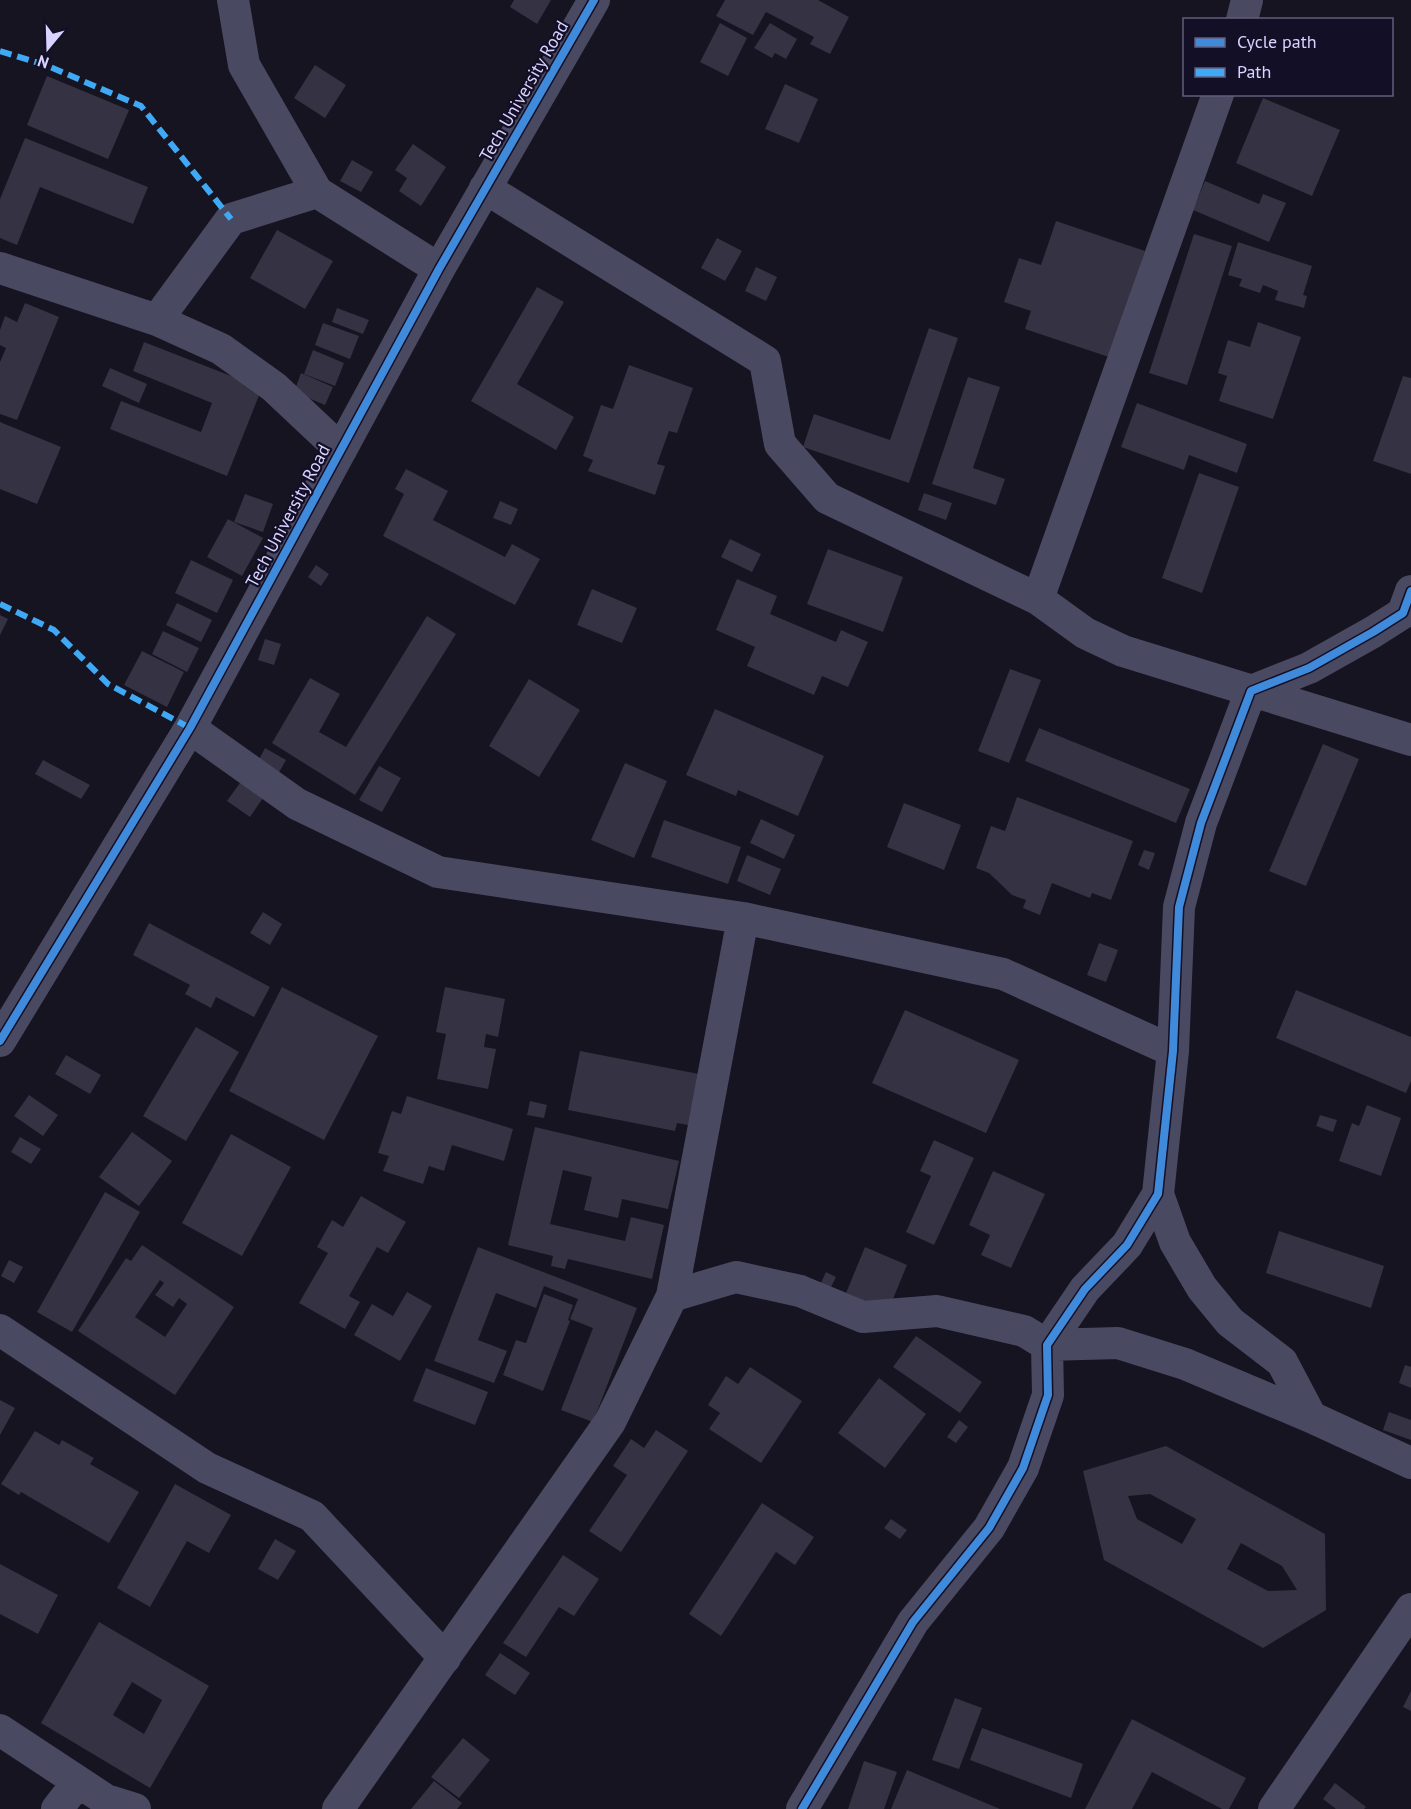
<svg xmlns="http://www.w3.org/2000/svg" width="1411" height="1809" font-family="'PT Sans',sans-serif">
	<style>
		.building { fill: #343243; fill-rule: evenodd }
		.lines { fill: none; stroke-linecap: round; stroke-linejoin: round }
		.minor { stroke: #4a4962; stroke-width: 32 }
		.quiet { stroke: #3fa9f5; stroke-width: 6; stroke-dasharray: 12 6; stroke-linecap: butt }
		.cycleway-casing { stroke: #130f26; stroke-width: 11 }
		.cycleway { stroke: #408adc; stroke-width: 8 }
		.labels { text-anchor: middle; stroke-width: 4.5; stroke-linejoin: round; paint-order: stroke }
		.street-label { font-size: 18px; fill: #d9d4ff; stroke: #130f26 }
	</style>
	<rect width="100%" height="100%" fill="#161421"/>
	<!-- building -->
	<path class="building" d="M514 0H551L537 24 510 7Z
		M725 0H818L849 17 830 54 810 44 814 37 766 12 753 35 716 16Z
		M720 23 747 38 728 76 700 62Z
		M770 23 797 39 786 59 775 53 772 58 754 48Z
		M315 65 346 85 325 118 294 98Z
		M47 76 129 110 108 159 27 125Z
		M785 84 818 99 799 143 765 129Z
		M1263 98 1340 130 1312 196 1236 163Z
		M25 138 148 187 133 224 40 187 17 245 0 238V199Z
		M413 144 446 167 421 206 399 191 407 178 395 170Z
		M352 160 373 172 361 192 340 181Z
		M1205 181 1259 204 1263 194 1286 203 1269 242 1193 210Z
		M1056 221 1145 251 1109 357 1025 329 1031 311 1004 302 1019 258 1041 265Z
		M277 230 333 261 305 309 250 278Z
		M1194 234 1232 246 1187 385 1149 373Z
		M717 238 742 251 725 281 701 268Z
		M1238 242 1312 266 1303 295 1307 296 1304 308 1275 300 1278 291 1263 285 1260 293 1239 286 1242 279 1228 275Z
		M756 267 777 277 766 301 745 291Z
		M537 287 564 302 517 384 574 417 556 450 471 401Z
		M25 303 59 317 17 420 0 414V362L6 348 0 345V330L5 316 17 322Z
		M337 308 369 320 363 334 332 322Z
		M1258 322 1301 337 1273 419 1219 401 1227 376 1218 373 1228 340 1250 347Z
		M323 323 359 336 350 359 315 345Z
		M929 328 958 338 909 483 803 447 814 414 890 440Z
		M144 342 262 388 227 476 110 429 121 401 201 432 212 403 133 371Z
		M313 350 344 363 335 386 304 374Z
		M629 365 693 388 677 433 669 431 657 464 665 466 655 495 588 471 593 460 583 456 601 405 613 409Z
		M110 368 147 384 139 403 102 386Z
		M301 373 333 387 325 405 294 392Z
		M1403 376 1411 378V474L1373 461Z
		M968 377 1000 387 973 468 1005 479 996 505 932 484Z
		M1137 403 1247 444 1237 473 1189 455 1184 470 1121 447Z
		M0 422 61 447 37 504 0 489Z
		M406 469 448 491 433 520 505 557 512 544 540 559 515 605 383 536 404 494 395 489Z
		M1199 473 1239 487 1202 593 1162 578Z
		M924 493 952 503 946 520 918 510Z
		M245 494 273 504 263 532 234 522Z
		M500 501 518 509 511 525 493 518Z
		M228 519 263 538 242 576 207 557Z
		M730 539 761 554 752 572 721 557Z
		M828 549 903 577 883 632 807 604Z
		M191 560 233 580 217 613 175 593Z
		M316 565 329 574 321 586 308 577Z
		M737 579 777 596 770 614 836 642 841 630 868 642 848 687 822 676 814 695 747 666 755 647 716 630Z
		M592 589 637 608 622 643 577 625Z
		M177 603 212 620 201 642 166 625Z
		M0 615 8 619 0 635Z
		M427 616 456 634 355 795 272 743 310 678 340 694 319 732 346 747Z
		M163 631 199 648 187 672 152 654Z
		M265 639 281 644 274 665 258 660Z
		M142 651 184 672 167 707 124 685Z
		M1010 669 1041 680 1009 763 978 751Z
		M529 679 580 710 539 777 489 746Z
		M715 709 824 756 798 816 738 790 736 796 686 775Z
		M1039 728 1190 789 1176 823 1025 761Z
		M1323 744 1359 759 1306 886 1269 871Z
		M265 748 286 760 277 776 256 765Z
		M43 760 90 785 81 799 35 774Z
		M625 763 667 781 634 858 591 840Z
		M379 766 401 778 382 812 359 800Z
		M245 776 267 792 250 817 227 801Z
		M1017 797 1133 841 1111 900 1092 893 1090 898 1052 883 1040 915 1023 908 1026 900 1012 895 989 873 976 868 991 826 1005 831Z
		M904 803 961 825 944 870 887 847Z
		M761 819 795 835 784 859 750 843Z
		M664 820 741 847 728 884 651 857Z
		M1144 850 1155 853 1149 870 1138 865Z
		M747 855 781 869 770 895 737 881Z
		M263 912 282 924 270 945 250 933Z
		M149 923 270 987 254 1017 216 997 211 1008 185 994 190 985 133 955Z
		M1099 943 1118 950 1106 982 1087 975Z
		M282 987 378 1036 324 1140 229 1091Z
		M445 987 505 999 498 1037 486 1034 484 1047 496 1049 488 1089 437 1079 446 1034 436 1032Z
		M1296 990 1411 1037V1081L1406 1093 1276 1038Z
		M905 1010 1019 1060 986 1133 872 1083Z
		M196 1027 239 1052 186 1141 143 1116Z
		M580 1051 699 1074 688 1125 677 1123 675 1131 568 1110Z
		M66 1055 101 1075 90 1094 55 1074Z
		M29 1095 58 1115 43 1136 14 1116Z
		M407 1096 513 1129 504 1161 452 1145 444 1171 429 1166 423 1184 383 1171 389 1156 378 1153 392 1111 401 1114Z
		M530 1101 547 1105 544 1118 527 1115Z
		M1367 1105 1401 1118 1381 1176 1339 1161 1352 1123 1359 1126Z
		M1320 1115 1337 1120 1333 1132 1316 1126Z
		M535 1127 679 1161 668 1209 622 1199 618 1218 584 1210 592 1177 563 1170 550 1224 625 1241 631 1217 664 1225 652 1279 568 1259 565 1269 551 1266 553 1256 508 1245Z
		M132 1132 172 1161 139 1206 99 1177Z
		M231 1134 291 1167 242 1256 182 1223Z
		M20 1137 41 1149 31 1164 11 1152Z
		M934 1140 974 1158 934 1245 906 1232 931 1176 920 1171Z
		M993 1171 1045 1194 1011 1268 981 1255 990 1235 969 1225Z
		M105 1192 140 1212 72 1332 37 1312Z
		M361 1196 406 1222 388 1253 377 1247 349 1296 360 1302 345 1329 299 1303 328 1253 317 1247 332 1220 343 1227Z
		M1279 1231 1384 1266 1371 1308 1266 1273Z
		M142 1245 234 1307 175 1395 78 1331 126 1258 131 1261ZM160 1280 164 1283 155 1295 173 1307 179 1298 187 1304 165 1337 135 1317Z
		M478 1247 637 1308 593 1422 561 1410 593 1328 570 1319 578 1299 544 1286 536 1308 496 1293 478 1340 507 1351 494 1383 434 1361Z
		M865 1247 907 1265 888 1311 846 1293Z
		M9 1260 23 1267 14 1283 1 1276Z
		M826 1272 836 1277 829 1291 819 1287Z
		M407 1292 432 1306 400 1361 354 1335 372 1304 393 1316Z
		M544 1294 573 1305 568 1320 570 1321 543 1391 503 1375 516 1340 526 1343Z
		M916 1336 982 1382 960 1413 893 1367Z
		M1405 1365 1411 1367V1388L1399 1383Z
		M750 1367 802 1401 761 1463 709 1429 720 1413 708 1405 726 1376 738 1384Z
		M426 1368 488 1392 475 1425 413 1401Z
		M879 1378 926 1414 885 1468 838 1433Z
		M0 1400 15 1408 0 1435Z
		M1389 1412 1411 1420V1440L1383 1430Z
		M959 1420 968 1427 956 1443 947 1437Z
		M656 1430 688 1451 621 1552 589 1531 627 1475 613 1466 631 1439 644 1448Z
		M35 1431 59 1445 62 1440 94 1458 90 1464 139 1492 109 1543 21 1492 19 1495 1 1484Z
		M1166 1446 1325 1534 1326 1610 1263 1648 1104 1560 1083 1471ZM1150 1494 1196 1519 1182 1544 1137 1519 1128 1496ZM1241 1543 1282 1566 1297 1590 1268 1591 1227 1569Z
		M175 1484 231 1515 209 1553 187 1541 150 1607 117 1588Z
		M762 1503 814 1537 795 1565 776 1552 721 1636 689 1614Z
		M891 1519 907 1530 900 1539 884 1528Z
		M275 1539 296 1551 278 1580 258 1569Z
		M563 1555 599 1579 574 1616 559 1607 526 1657 503 1643Z
		M0 1564 58 1595 38 1634 0 1614Z
		M99 1622 209 1686 150 1788 41 1723ZM132 1682 162 1700 144 1734 113 1715Z
		M500 1653 530 1673 515 1695 485 1675Z
		M1411 1691V1711L1403 1707Z
		M955 1698 982 1708 959 1769 932 1760Z
		M1132 1719 1246 1778 1229 1809H1222L1152 1772 1132 1809H1085Z
		M982 1728 1083 1764 1071 1798 970 1760Z
		M463 1738 490 1760 459 1798 431 1777Z
		M864 1761 897 1772 884 1809H848Z
		M907 1770 1000 1809H891Z
		M434 1781 462 1803 457 1809H411Z
		M1335 1783 1366 1807 1364 1809H1336L1323 1799Z"/>
	<g class="lines">
		<!-- minor -->
		<path class="minor" d="M233 0 244 65 317 192 439 269
			M1242 20 1247 0
			M485 188 765 361 780 444 827 498 1038 599 1085 633 1123 651 1411 740
			M0 268 157 320 221 349 274 387 341 450
			M157 320 231 219 317 192
			M1038 599 1218 94
			M190 728 297 804 438 872 743 918 1003 974 1173 1051
			M0 1041 190 728 439 269 594 0
			M1158 1194 1175 1242 1202 1288 1230 1322 1282 1362 1311 1417
			M672 1296 736 1277 800 1291 863 1317 937 1311 1024 1331 1047 1345 1118 1343 1185 1364 1311 1417 1411 1463
			M0 1330 207 1468 312 1516 445 1658
			M0 1730 106 1800 135 1809
			M57 1809 78 1782
			M338 1809 610 1422 672 1296 743 918
			M802 1809 913 1622 989 1528 1023 1468 1048 1395 1047 1345 1085 1289 1127 1245 1158 1194 1173 1051 1179 907 1201 823 1251 691 1309 668 1373 632 1403 613 1411 591
			M1274 1809 1411 1609"/>
		<!-- quiet -->
		<path class="quiet" d="M0 51 48 66 141 106 231 219
			M0 604 54 630 108 684 190 728"/>
		<!-- cycleway casing -->
		<g class="cycleway-casing">
			<path id="cycleway" d="M0 1041 190 728 439 269 594 0
				M802 1809 913 1622 989 1528 1023 1468 1048 1395 1047 1345 1085 1289 1127 1245 1158 1194 1173 1051 1179 907 1201 823 1251 691 1309 668 1373 632 1403 613 1411 591"/>
		</g>
		<!-- cycleway -->
		<use href="#cycleway" class="cycleway"/>
	</g>
	<g class="labels">
		<!-- street labels -->
		<g class="street-label">
			<text transform="translate(524 91) rotate(-60)" y="6">Tech University Road</text>
			<text transform="translate(288 516) rotate(-62)" y="6">Tech University Road</text>
		</g>
	</g>
	<!-- legend -->
	<rect x="1183" y="18" width="210" height="78" fill="#130f26" stroke="#625e7d" stroke-width="1.5"/>
	<rect x="1195" y="38" width="30" height="9" fill="#408adc" stroke="#625e7d" stroke-width="1.5"/>
	<text x="1237" y="48" font-size="18" fill="#d9d4ff">Cycle path</text>
	<rect x="1195" y="68" width="30" height="9" fill="#3fa9f5" stroke="#625e7d" stroke-width="1.5"/>
	<text x="1237" y="78" font-size="18" fill="#d9d4ff">Path</text>
	<!-- north arrow -->
	<g transform="translate(48 48) rotate(199)" stroke="#130f26" stroke-width="4.5" paint-order="stroke">
	<path d="M0-4.5L10 22L0 15L-10 22Z" fill="#d9d4ff"/>
	<text y="-9" font-size="16" font-weight="bold" text-anchor="middle" fill="#d9d4ff">N</text>
	</g>
</svg>
